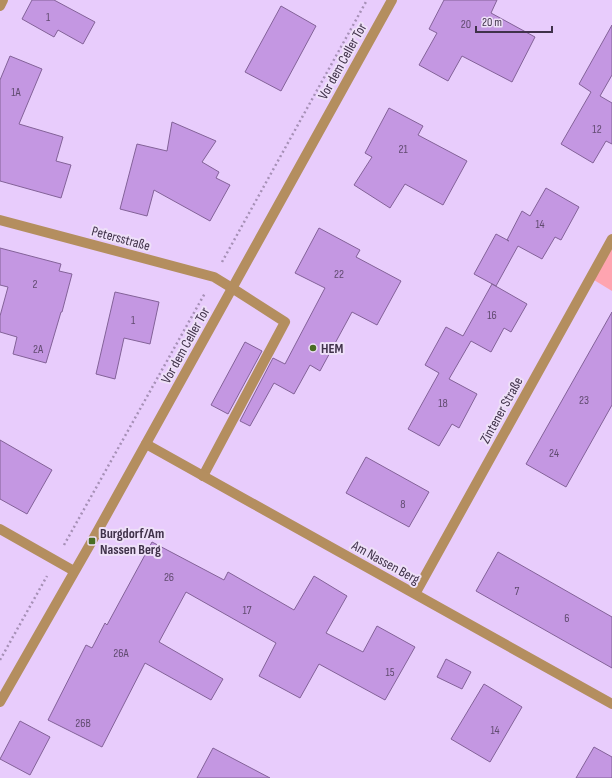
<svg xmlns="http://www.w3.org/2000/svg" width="612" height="778" font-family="'Sofia Sans Condensed',sans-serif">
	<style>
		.green { fill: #fea4b0 }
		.building { fill: #c497e2; stroke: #836298 }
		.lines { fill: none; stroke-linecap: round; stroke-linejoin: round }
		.path { stroke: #a690b6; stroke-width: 2.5; stroke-dasharray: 2 3; stroke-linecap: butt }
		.service { stroke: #b48e5f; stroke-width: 10 }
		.minor { stroke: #b48e5f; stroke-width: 10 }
		.tertiary { stroke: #b48e5f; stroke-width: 10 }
		.poi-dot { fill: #496c23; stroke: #eee0f8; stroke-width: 1.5 }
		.labels { text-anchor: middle; stroke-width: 4; stroke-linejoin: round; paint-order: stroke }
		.number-label { font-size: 12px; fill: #614b70 }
		.street-label { font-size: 14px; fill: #40324a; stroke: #eee0f8 }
		.poi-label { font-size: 14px; font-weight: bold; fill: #40324a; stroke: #eee0f8; text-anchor: start }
	</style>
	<rect width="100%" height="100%" fill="#e8ccfc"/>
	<!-- green -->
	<path class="green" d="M612 248V291L594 280Z"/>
	<!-- building -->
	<path class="building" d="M32 0H54L95 22 83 44 58 30 54 37 22 19Z
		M444 0H497L491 13 535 37 512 82 462 56 448 81 419 65 437 33 429 29Z
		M281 6 316 26 281 91 245 72Z
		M612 25V75L600 96 612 103V144L606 141 593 163 561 144 591 92 579 84Z
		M10 56 42 69 19 124 63 137 56 161 71 165 61 198 0 181V80Z
		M389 108 423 126 418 135 467 161 443 205 405 184 390 208 354 185 372 157 365 153Z
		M172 122 216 141 202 162 219 172 216 178 230 185 210 221 154 190 147 216 120 209 137 144 167 151Z
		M546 188 579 207 561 240 555 237 542 259 518 246 496 286 474 274 496 234 509 241 507 240 522 211 530 216Z
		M319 228 360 250 356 257 401 281 377 325 352 312 320 371 310 365 294 394 274 383 250 426 240 421 273 358 285 364 325 288 295 273Z
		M0 248 61 264 59 271 72 274 62 312H61L46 363 13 354 17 337 0 332V316L8 287 0 285Z
		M492 284 527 304 511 332 504 328 491 352 471 341 449 379 477 394 459 428 452 424 439 446 408 429 439 373 425 365 446 327 463 336Z
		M115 292 159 302 150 344 124 338 115 379 96 374Z
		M612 312V405L566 487 526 464Z
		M245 342 262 351 228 414 211 405Z
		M0 440 52 470 27 514 0 499Z
		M366 457 429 492 409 527 346 493Z
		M152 542 224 580 228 572 294 610 314 576 347 596 326 633 363 652 377 626 415 647 385 700 319 664 300 698 259 676 276 643 186 592 159 642 223 679 211 700 145 663 102 747 48 720 86 645 92 648 105 623 107 625Z
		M498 552 612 617V668L476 591Z
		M446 659 471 672 462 689 437 677Z
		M484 684 522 707 490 762 451 739Z
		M20 721 50 737 30 775 0 759Z
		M594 747 612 757V778H576Z
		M213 748 270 778H197Z"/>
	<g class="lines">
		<!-- path -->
		<path class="path" d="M222 262 367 0
			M64 545 205 293
			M0 660 47 576"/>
		<!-- service -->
		<path class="service" d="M203 476 285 322 232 288
			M0 529 74 571"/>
		<!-- minor -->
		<path class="minor" d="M0 6 3 0
			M0 220 214 277 232 288
			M146 444 612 704
			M415 594 612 239"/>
		<!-- tertiary -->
		<path class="tertiary" d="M0 702 92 541 392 0"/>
	</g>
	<!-- markers -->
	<g class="poi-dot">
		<circle cx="313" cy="348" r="4"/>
		<rect x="88" y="537" width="8" height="8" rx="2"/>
	</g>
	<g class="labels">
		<!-- number labels -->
		<g class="number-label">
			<text x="48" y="21">1</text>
			<text x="466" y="28">20</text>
			<text x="16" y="96">1A</text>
			<text x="597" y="133">12</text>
			<text x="403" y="153">21</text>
			<text x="540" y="228">14</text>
			<text x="339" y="278">22</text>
			<text x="35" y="288">2</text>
			<text x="492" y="319">16</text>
			<text x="133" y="324">1</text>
			<text x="38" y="353">2A</text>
			<text x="584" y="404">23</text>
			<text x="443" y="407">18</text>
			<text x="554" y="457">24</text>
			<text x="403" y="508">8</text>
			<text x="169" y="581">26</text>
			<text x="517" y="595">7</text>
			<text x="247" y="614">17</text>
			<text x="567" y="622">6</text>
			<text x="121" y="657">26A</text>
			<text x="390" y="676">15</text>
			<text x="83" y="727">26B</text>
			<text x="495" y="734">14</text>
		</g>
		<!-- street labels -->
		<g class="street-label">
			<text transform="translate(342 61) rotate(-61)" y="5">Vor dem Celler Tor</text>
			<text transform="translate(121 238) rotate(15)" y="5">Petersstraße</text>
			<text transform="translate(185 345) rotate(-61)" y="5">Vor dem Celler Tor</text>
			<text transform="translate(501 410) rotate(-61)" y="5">Zintener Straße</text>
			<text transform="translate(386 562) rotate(29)" y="5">Am Nassen Berg</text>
		</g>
		<!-- poi labels -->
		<g class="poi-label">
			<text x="321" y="353">HEM</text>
			<text x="100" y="538">Burgdorf/Am<tspan x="100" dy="16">Nassen Berg</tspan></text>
		</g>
	</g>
	<!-- scale -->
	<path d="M476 26v6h76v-6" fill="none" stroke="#40324a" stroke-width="2"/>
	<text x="482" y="26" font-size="12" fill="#40324a" stroke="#eee0f8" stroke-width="3" paint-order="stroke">20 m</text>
</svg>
